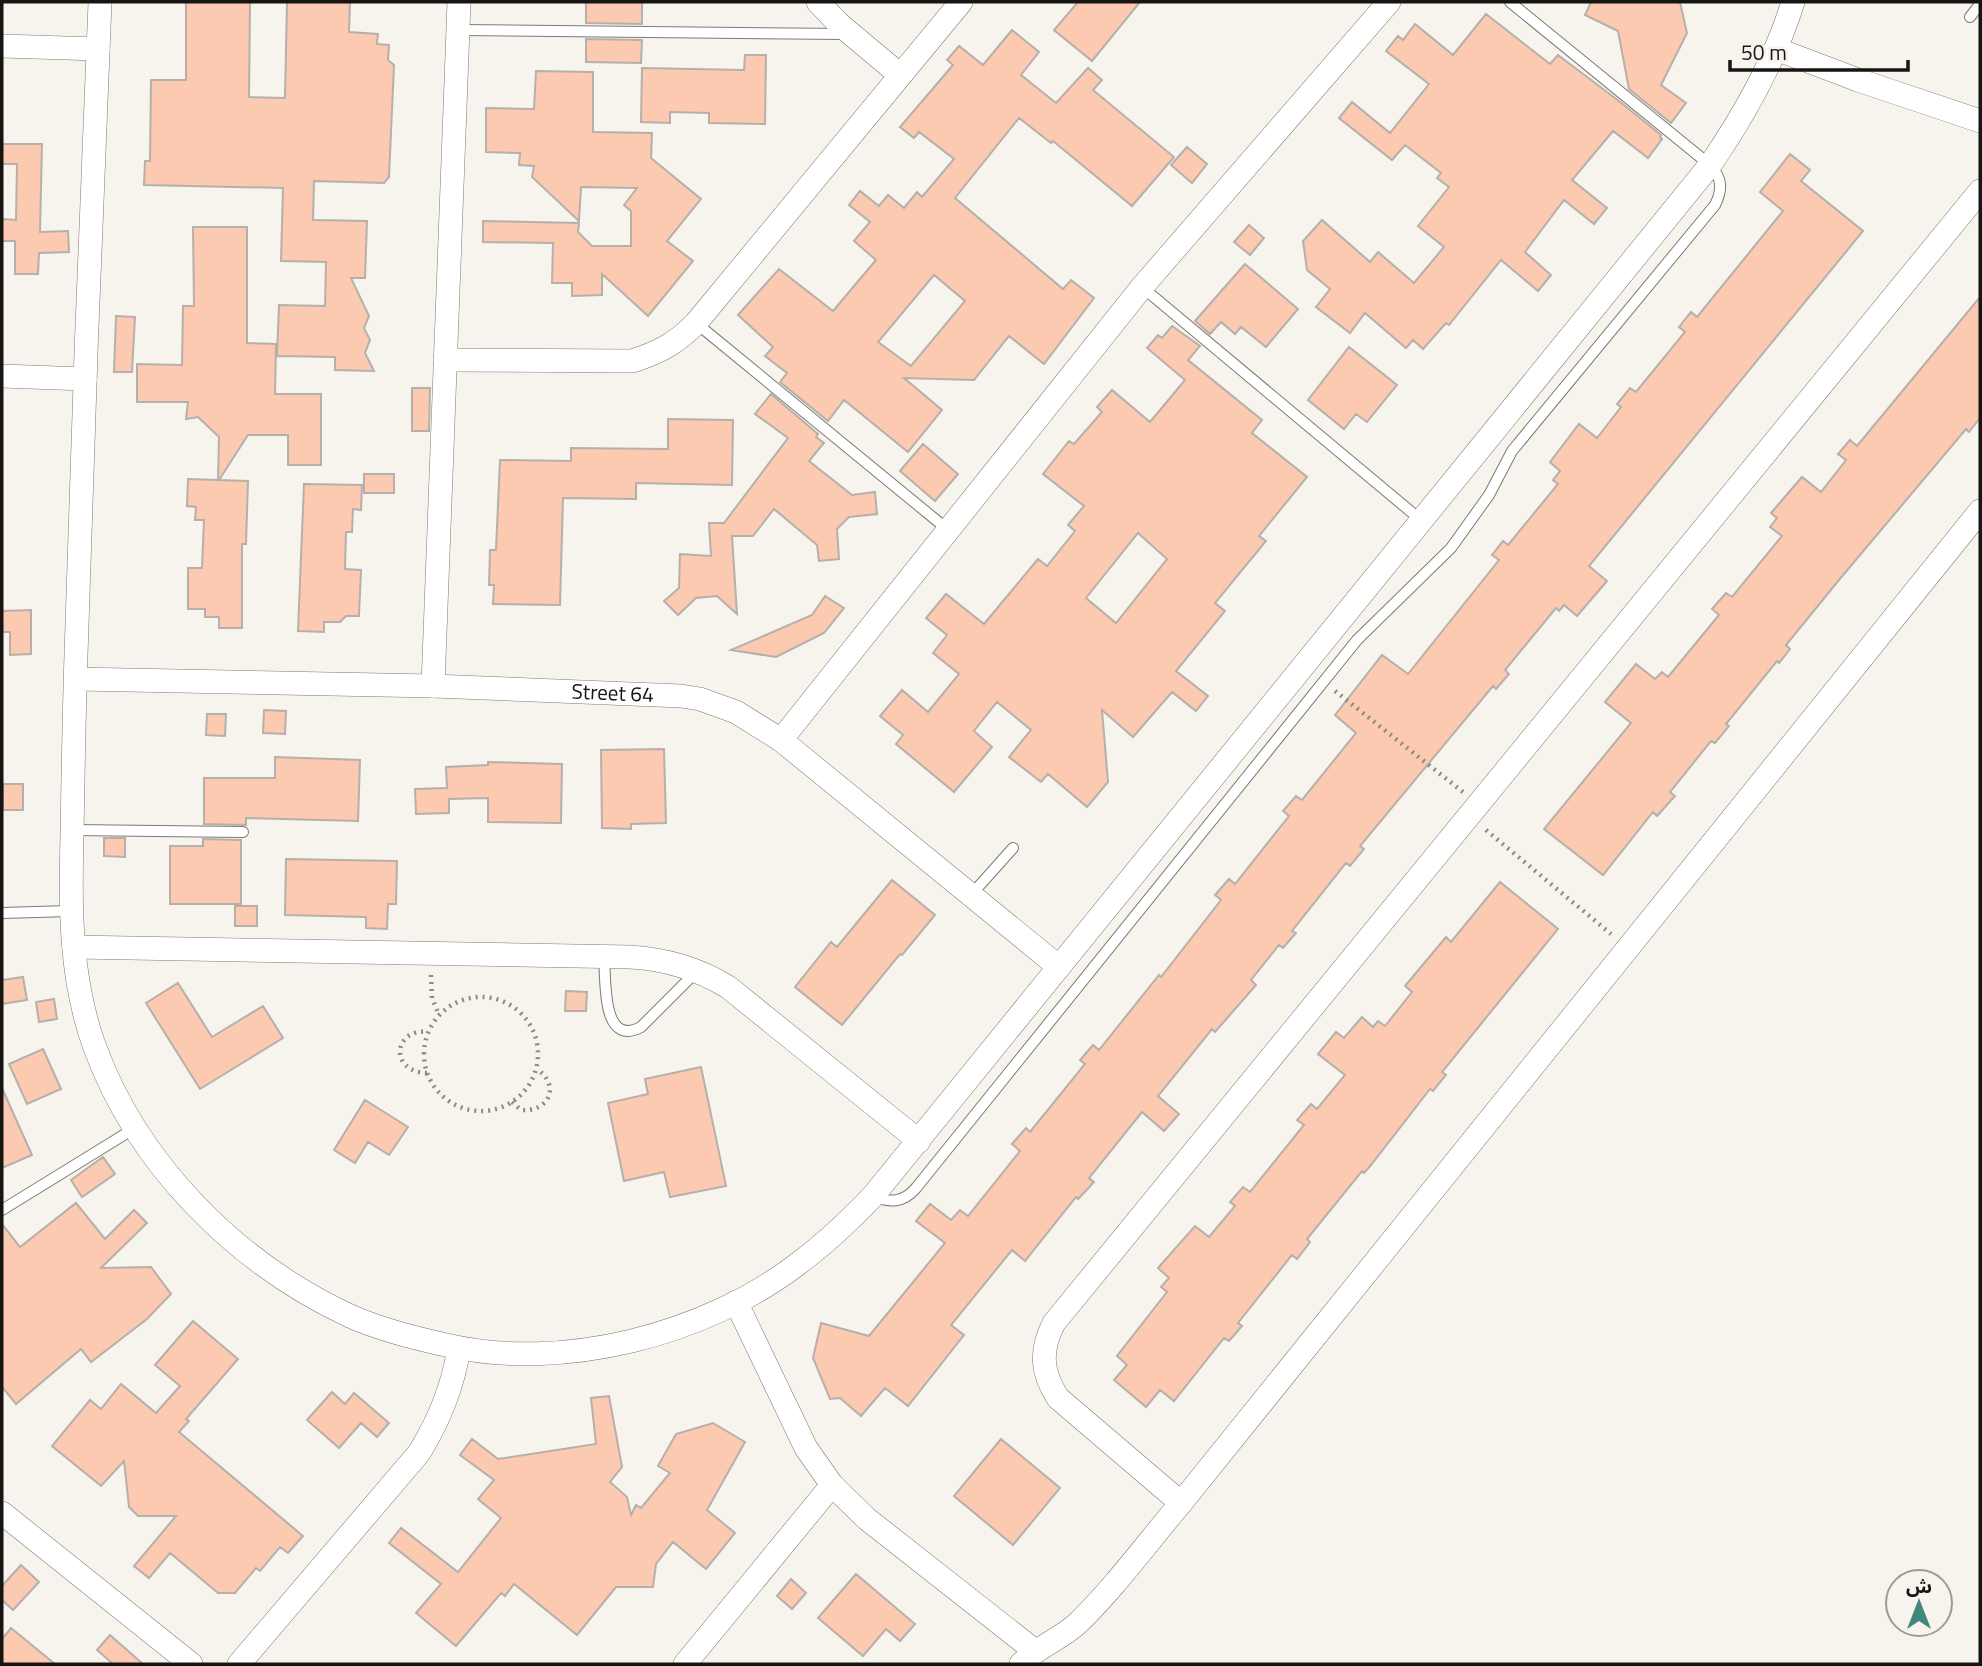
<svg xmlns="http://www.w3.org/2000/svg" width="1982" height="1666" font-family="'Titillium Web','Noto Sans Arabic',sans-serif">
	<style>
		.building { fill: #fbcab1; stroke: #b7afab; stroke-width: 2; fill-rule: evenodd }
		.lines { fill: none; stroke-linecap: round; stroke-linejoin: round }
		.service-casing { stroke: #7d7a74; stroke-width: 12 }
		.minor-casing { stroke: #7d7a74; stroke-width: 24 }
		.path { stroke: #8c8a85; stroke-width: 4.5; stroke-dasharray: 2 5; stroke-linecap: butt }
		.service { stroke: #fff; stroke-width: 10 }
		.minor { stroke: #fff; stroke-width: 23 }
		.labels { text-anchor: middle; stroke-width: 6; stroke-linejoin: round; paint-order: stroke }
		.street-label { font-size: 21px; fill: #161513; stroke: #f7f4ed }
	</style>
	<rect width="100%" height="100%" fill="#f7f4ed"/>
	<!-- building -->
	<path class="building" d="M186 2H250L249 97 285 98 287 2H350L349 32 378 34 377 44 389 45 388 60 394 65 389 177 384 183 314 181 313 220 367 221 365 278H351L369 316 364 328 370 340 365 353 374 371 335 370V357L277 356 279 305 325 306 326 262 281 261 283 188 144 185 145 161H150L151 80H186Z
		M586 2H642V24L586 23Z
		M1078 2H1140L1092 61 1054 30Z
		M1591 2H1680L1687 33 1661 85 1686 103 1671 123 1629 89 1618 31 1585 15Z
		M1486 14 1550 64 1558 55 1619 101 1661 135 1660 137 1662 139 1648 158 1613 131 1572 180 1607 208 1594 224 1564 200 1525 252 1551 275 1538 291 1501 260 1449 325 1446 323 1423 349 1413 340 1406 348 1365 313 1350 333 1316 307 1330 289 1307 270 1303 241 1322 220 1370 262 1378 252 1414 283 1444 247 1418 226 1449 187 1437 178 1441 173 1405 145 1392 160 1339 118 1352 102 1390 133 1429 84 1386 51 1398 36 1403 40 1415 24 1453 55Z
		M1012 30 1039 52 1021 75 1056 103 1088 68 1102 80 1093 90 1174 157 1132 206 1053 141 1051 143 1019 118 955 198 1063 289 1071 280 1094 298 1044 364 1009 336 974 380 904 378 942 410 908 452 844 400 828 421 780 382 787 373 765 356 773 347 738 315 779 269 833 311 876 260 854 241 870 222 849 205 860 191 879 206 888 195 904 208 917 192 922 197 954 159 919 132 914 138 900 127 953 65 947 60 959 46 983 65ZM934 275 965 301 911 366 878 342Z
		M586 39 642 40 641 63 586 62Z
		M745 55H766L765 124 709 123V113L670 112V123L641 122 642 68 744 70Z
		M536 71 593 72V132L652 133 651 158 701 199 667 241 693 261 648 316 602 274V295L572 296V283H552L553 243 483 242V221L579 223 578 232 592 246H631V211L624 205 637 188 581 187 579 221 532 177 534 166 519 165 520 153 486 152V108L534 109Z
		M2 144H42L40 232 68 231 69 252 39 253 38 274H15V241H2V219L16 220 17 164H2Z
		M1187 147 1207 164 1192 183 1171 165Z
		M1790 154 1810 170 1801 181 1863 231 1589 566 1607 581 1577 616 1564 605 1559 611 1556 608 1505 670 1509 674 1496 689 1493 686 1360 846 1364 849 1350 866 1346 863 1292 931 1296 933 1283 948 1279 945 1251 980 1256 985 1215 1032 1212 1029 1158 1096 1179 1114 1164 1131 1142 1112 1089 1178 1094 1182 1078 1199 1076 1197 1025 1261 1012 1250 951 1325 964 1335 908 1406 885 1388 861 1416 840 1398 830 1399 813 1358 821 1323 869 1336 945 1243 916 1221 930 1204 951 1220 960 1210 968 1216 1020 1151 1012 1144 1026 1128 1030 1132 1085 1064 1080 1060 1093 1045 1099 1050 1159 975 1161 977 1221 900 1215 895 1229 879 1235 884 1289 816 1283 811 1296 796 1302 800 1356 733 1335 715 1382 655 1408 674 1499 560 1492 555 1503 541 1508 545 1558 484 1553 480 1560 471 1550 462 1579 424 1597 438 1621 407 1617 404 1630 388 1636 392 1685 332 1679 327 1691 312 1697 317 1783 211 1760 192Z
		M1249 225 1264 238 1250 255 1234 242Z
		M193 227H247V343L276 344 275 394H321V465H288V435H248L219 480 248 481 246 544H242V628H219V617H205V609H188V568H202L204 520H195L196 507 187 506 188 479 218 480 219 437 198 417 186 419 188 402H137V364L182 365 183 306H194Z
		M1245 264 1298 309 1266 347 1241 327 1235 334 1221 322 1210 334 1195 321Z
		M1980 297V418L1969 432 1966 429 1839 580 1786 645 1790 649 1779 663 1777 661 1726 724 1729 726 1715 743 1711 741 1670 792 1675 796 1657 816 1653 812 1603 875 1544 829 1631 723 1605 702 1636 664 1655 679 1662 672 1668 677 1719 615 1712 609 1726 593 1732 597 1782 536 1770 527 1777 518 1771 513 1802 477 1821 492 1846 460 1838 454 1850 440 1857 446Z
		M116 316 135 317 132 372H114Z
		M1172 326 1200 346 1188 360 1262 420 1252 433 1307 477 1259 536 1266 541 1215 603 1225 611 1176 671 1208 696 1196 711 1172 692 1133 737 1102 710 1108 782 1087 807 1048 774 1041 782 1009 757 1031 730 997 702 974 731 992 747 954 792 896 744 903 735 880 716 902 690 928 712 959 674 933 653 947 635 926 618 946 594 984 624 1038 559 1047 566 1075 531 1068 525 1084 506 1043 474 1069 441 1074 444 1102 412 1097 407 1112 390 1150 422 1185 380 1147 348 1158 335 1162 338ZM1138 533 1167 559 1116 623 1086 598Z
		M1349 347 1397 385 1367 422 1356 414 1344 429 1308 400Z
		M412 388H430L429 431H412Z
		M771 394 818 434 816 437 824 443 809 461 852 495 875 492 877 514 849 517 837 529 839 559 819 561 817 545 774 509 753 536H732L737 614 717 596 696 598 678 615 664 601 679 588 680 554 711 556 709 523H724L788 438 755 414Z
		M668 419 733 420 732 485 636 483V499L563 498 560 605 493 604 494 585H489L490 550H496L500 460 571 461V448L668 449Z
		M923 444 958 474 935 501 900 471Z
		M364 474H394V493H364Z
		M304 484 362 485 361 510 353 509 352 532H346L345 569 361 570 359 616H346L340 622H324V632L298 631Z
		M825 596 844 608 824 633 776 657 731 650 812 615Z
		M31 610V654L10 655V632H2V611Z
		M264 710 286 711 285 734 263 733Z
		M207 714H226L225 736 206 735Z
		M664 749 666 823 631 824V829L602 828 601 750Z
		M275 757 360 760 358 821 246 818V825L204 824V778H275Z
		M488 762 562 764 561 823 488 822V798L449 799V813L416 814 415 789 447 788 446 767 488 765Z
		M3 784H23V810H3Z
		M104 838H125V857L104 856Z
		M203 839 241 840V904H170V846H203Z
		M286 859 397 861 396 904H388L387 929 366 928V917L285 915Z
		M892 880 935 915 902 955 900 954 842 1025 795 987 831 942 837 947Z
		M1500 882 1558 929 1442 1072 1446 1075 1433 1091 1430 1089 1371 1165 1364 1173 1362 1171 1307 1239 1310 1242 1297 1259 1292 1255 1238 1323 1242 1326 1236 1333 1229 1341 1224 1338 1174 1401 1160 1390 1146 1407 1114 1380 1127 1365 1117 1356 1167 1292 1161 1287 1169 1278 1158 1268 1195 1226 1209 1237 1235 1206 1230 1202 1243 1187 1250 1192 1304 1125 1297 1120 1311 1104 1317 1109 1345 1075 1318 1054 1336 1032 1344 1038 1362 1017 1373 1027 1378 1021 1385 1026 1412 992 1405 986 1446 937 1451 942Z
		M235 906H257V926H235Z
		M23 977 27 1000 2 1004V980Z
		M178 983 212 1037 263 1006 283 1038 200 1089 146 1003Z
		M566 991 587 992 586 1011H565Z
		M54 999 57 1019 39 1022 36 1002Z
		M43 1049 61 1089 27 1104 9 1064Z
		M701 1067 726 1186 670 1197 664 1172 624 1181 608 1103 648 1094 645 1079Z
		M2 1088 32 1155 2 1168Z
		M365 1100 408 1127 389 1155 368 1142 355 1163 334 1150Z
		M103 1157 115 1174 82 1197 71 1180Z
		M76 1203 105 1239 134 1210 147 1223 101 1268 151 1267 171 1294 147 1319 91 1362 81 1349 16 1404 2 1387V1224L20 1247Z
		M193 1321 238 1359 186 1419 189 1421 179 1432 303 1536 288 1553 280 1547 260 1571 256 1568 235 1593H218L170 1553 149 1578 134 1566 176 1516H138L129 1507 124 1461 101 1486 52 1446 90 1400 101 1409 121 1384 156 1413 180 1386 155 1365Z
		M332 1392 345 1404 354 1393 389 1423 377 1437 361 1423 339 1448 307 1420Z
		M609 1396 622 1467 610 1482 627 1497 631 1515 636 1505 641 1508 670 1473 658 1466 676 1434 713 1423 745 1442 707 1510 735 1533 706 1569 673 1542 656 1564 653 1587H616L577 1635 514 1584 505 1596 501 1593 456 1646 416 1613 441 1584 389 1543 401 1528 458 1572 501 1518 478 1499 494 1480 460 1455 472 1439 498 1459 596 1444 591 1398Z
		M1001 1439 1060 1488 1013 1545 954 1496Z
		M21 1565 39 1582 13 1610 2 1600V1586Z
		M856 1574 915 1624 900 1641 886 1629 863 1656 818 1618Z
		M791 1579 806 1593 792 1609 777 1596Z
		M11 1628 55 1664H2V1639Z
		M110 1635 143 1664H113L97 1650Z"/>
	<g class="lines">
		<!-- service casing -->
		<g class="service-casing">
			<path id="service" d="M1970 17 1980 4
				M458 30 847 34
				M1142 287 1422 521
				M696 323 947 529
				M72 830 243 832
				M971 895 1013 848
				M2 913 70 911
				M604 957C606 979 601 1048 641 1027L698 970
				M873 1196C890 1203 903 1203 916 1188L1357 640 1451 548 1489 495 1512 451 1715 205C1723 189 1722 178 1710 165L1510 2
				M2 1210 135 1128"/>
		</g>
		<!-- minor casing -->
		<g class="minor-casing">
			<g id="minor">
				<path d="M100 2C90 220 83 437 76 655 74 716 73 776 72 836 70 907 70 978 94 1045 137 1164 236 1263 350 1316 381 1330 414 1338 446 1345 562 1372 706 1335 799 1263 826 1243 850 1220 873 1196L1710 165C1745 114 1775 61 1793 2"/>
				<path d="M818 2 838 23 900 75"/>
				<path d="M2 46 98 49"/>
				<path d="M1776 49 1858 80 1980 121"/>
				<path d="M445 360 632 361C658 353 677 343 696 323L961 2"/>
				<path d="M2 376 85 379"/>
				<path id="s1" d="M76 679 433 686 681 696 700 699 736 712 781 740 1059 967"/>
				<path d="M433 686 459 2"/>
				<path d="M781 740 1142 287 1389 2"/>
				<path d="M74 947 630 957C666 959 697 968 728 987L919 1141"/>
				<path d="M736 1302 806 1448 832 1485 867 1519 1035 1651"/>
				<path d="M1181 1503 1058 1398C1041 1372 1040 1350 1054 1323L1980 191"/>
				<path d="M2 1513 191 1664"/>
				<path d="M239 1664 419 1453C440 1419 453 1387 459 1348"/>
				<path d="M685 1664 832 1485"/>
				<path d="M1021 1664C1037 1647 1061 1639 1078 1623 1115 1587 1147 1543 1181 1503L1980 511"/>
			</g>
		</g>
		<!-- path -->
		<path class="path" d="M1335 691 1463 792
			M1486 830 1611 934
			M431 975 432 998 439 1015
			M424 1054a57 57 0 1 1 114 0a57 57 0 1 1-114 0Z
			M427 1073C389 1072 393 1028 428 1032
			M512 1102 521 1110C549 1112 561 1086 537 1069"/>
		<!-- service -->
		<use href="#service" class="service"/>
		<!-- minor -->
		<use href="#minor" class="minor"/>
	</g>
	<g class="labels">
		<!-- street labels -->
		<g class="street-label">
			<text dy="7" stroke="none"><textPath href="#s1" startOffset="537">Street 64</textPath></text>
		</g>
	</g>
	<!-- border -->
	<rect width="1982" height="1666" fill="none" stroke="#161513" stroke-width="7"/>
	<!-- north arrow -->
	<g transform="translate(1919 1603)"><circle r="33" fill="#f7f4ed" stroke="#9d9b96" stroke-width="2"/>
	<path d="M0-5L12 26L0 18L-12 26Z" fill="#42877c"/>
	<text y="-10" font-size="19" font-weight="bold" text-anchor="middle" fill="#161513">ش</text>
	</g>
	<!-- scale -->
	<path d="M1730 60v10h178v-10" fill="none" stroke="#161513" stroke-width="3.5"/>
	<text x="1741" y="60" font-size="21" fill="#161513" stroke="#f7f4ed" stroke-width="5" paint-order="stroke">50 m</text>
</svg>
